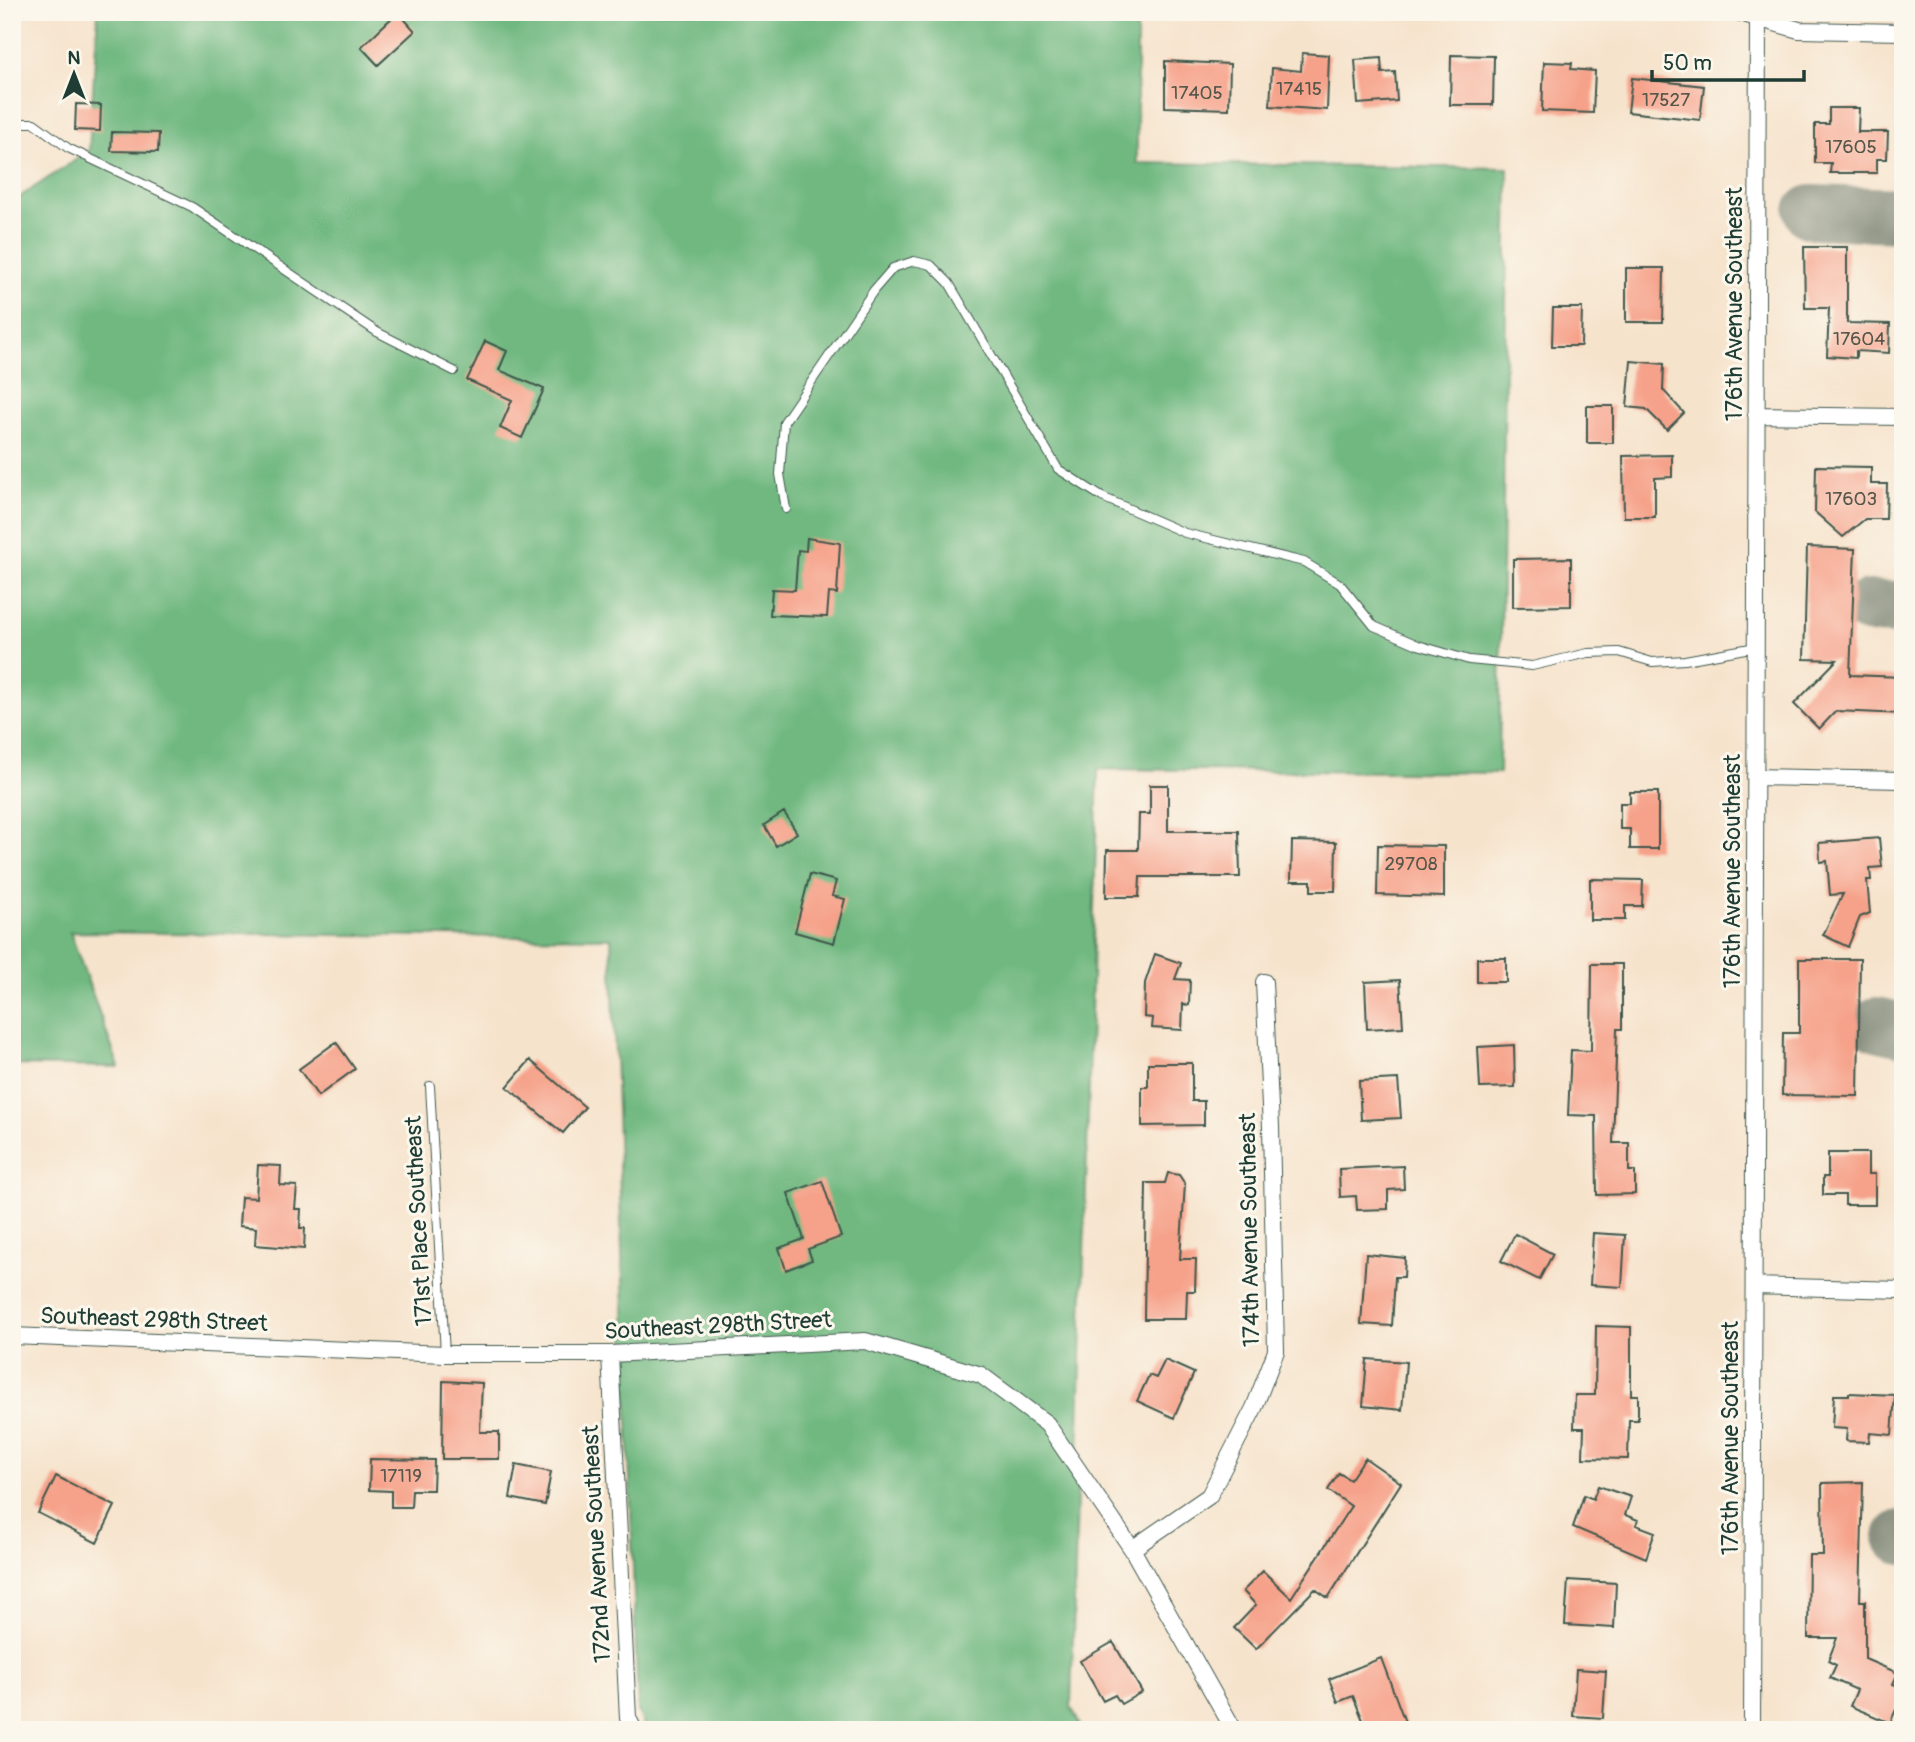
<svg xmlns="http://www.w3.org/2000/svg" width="1915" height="1742" font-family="Pangolin,sans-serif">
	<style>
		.forest { fill: #6fb880; stroke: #477a5a; stroke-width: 2 }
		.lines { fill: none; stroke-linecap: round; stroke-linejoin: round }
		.taxiway { stroke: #8a9080; stroke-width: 54 }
		.building { fill: #f6a28a }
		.service-casing { stroke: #3f564b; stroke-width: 10 }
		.minor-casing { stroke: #3f564b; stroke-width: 18 }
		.service { stroke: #fff; stroke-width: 8 }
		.minor { stroke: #fff; stroke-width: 16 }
		.labels { text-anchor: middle; stroke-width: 6; stroke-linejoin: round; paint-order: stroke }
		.number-label { font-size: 19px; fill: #55564a }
		.street-label { font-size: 23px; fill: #1f3d34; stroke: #fbf7ec }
	</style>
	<rect width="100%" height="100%" fill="#fbf7ec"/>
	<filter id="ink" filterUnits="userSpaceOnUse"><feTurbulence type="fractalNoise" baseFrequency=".0143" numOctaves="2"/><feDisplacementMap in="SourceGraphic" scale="14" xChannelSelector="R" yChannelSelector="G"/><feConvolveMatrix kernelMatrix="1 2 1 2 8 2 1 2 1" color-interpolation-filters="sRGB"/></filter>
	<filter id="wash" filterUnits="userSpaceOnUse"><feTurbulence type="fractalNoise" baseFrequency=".00686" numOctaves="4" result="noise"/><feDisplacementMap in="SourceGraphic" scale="28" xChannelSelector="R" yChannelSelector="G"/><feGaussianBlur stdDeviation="1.57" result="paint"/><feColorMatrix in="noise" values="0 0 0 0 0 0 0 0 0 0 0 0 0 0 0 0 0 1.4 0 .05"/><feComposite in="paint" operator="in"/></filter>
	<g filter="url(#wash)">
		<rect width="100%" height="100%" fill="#f6e3cc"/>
		<!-- forest -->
		<path class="forest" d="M98 12H1137V163L1508 168 1499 773 1098 769 1071 1706 1082 1730H646L638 1711 611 938 70 932 119 1067 12 1065V202L89 151Z"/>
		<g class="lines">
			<!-- taxiway -->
			<path class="taxiway" d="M1811 212 1903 215
				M1869 607 1903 608
				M1877 1024 1903 1030
				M1901 1537 1903 1538"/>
		</g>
		<g id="blocks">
			<!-- building -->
			<path class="building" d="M398 12 415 31 378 65 361 47Z
				M1302 53 1329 55 1327 110 1270 106 1272 68 1301 71Z
				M1451 55 1494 56 1493 105H1450Z
				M1381 58 1382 73 1395 72 1397 101 1358 104 1355 60Z
				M1165 61 1230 64 1229 109 1165 107Z
				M1544 62 1572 63 1571 69 1595 71 1593 113 1542 111Z
				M1632 78 1704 86 1700 120 1628 112Z
				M76 104 101 105 100 131 75 130Z
				M1829 108H1859L1858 132H1888L1887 159H1877V173H1830L1831 163H1815V124H1829Z
				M112 132 159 133 158 152 111 151Z
				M1804 247H1847V323L1890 324 1889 353 1856 351V358L1827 356 1829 308H1805Z
				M1626 268H1664L1663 322H1626Z
				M1553 308H1582L1581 346H1552Z
				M485 341 507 351 499 370 544 389 522 438 500 428 512 400 467 380Z
				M1631 361 1664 364 1663 390 1684 413 1667 430 1646 409 1627 407Z
				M1587 406H1613V443H1587Z
				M1672 455V477L1655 478V517H1624L1623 456Z
				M1816 466 1871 467V484H1887L1886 519H1865L1843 537 1815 512Z
				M807 538 840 543 837 594 829 593 827 617 770 615 772 589 795 590 798 550 806 551Z
				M1807 547 1855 549 1850 675 1903 677V714L1836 711 1819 729 1794 704 1837 660 1804 659Z
				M1571 558V606L1513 607V559Z
				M1150 785H1168V831H1239L1240 877H1140L1139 897H1106L1107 850H1138L1139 814H1150Z
				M1630 792H1658V849H1630V829H1620V803H1630Z
				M784 812 797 833 776 846 764 825Z
				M1879 838 1882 867 1870 868 1871 880H1867L1870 913 1860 917 1848 947 1823 935 1843 894 1830 895 1827 861 1820 862 1819 843Z
				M1292 841 1336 842 1335 891H1311V881H1291Z
				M1378 845 1444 846V897L1377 895Z
				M810 874 836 881 832 896 845 899 834 943 795 932Z
				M1590 879 1643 880 1642 906H1625V920H1590Z
				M1155 954 1181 963 1175 979 1190 980 1189 1005 1183 1004 1182 1030 1152 1028 1153 1018 1144 1017 1145 983Z
				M1477 958H1506V982H1477Z
				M1799 959H1860L1858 1096 1782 1095 1783 1033H1799Z
				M1592 964H1622V1029H1617L1613 1143H1629V1171H1635V1194L1597 1195 1596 1116 1568 1115 1571 1050 1591 1051Z
				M1400 980 1403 1027 1367 1029 1365 982Z
				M336 1042 355 1069 318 1096 299 1069Z
				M1514 1045 1515 1087 1480 1088 1478 1047Z
				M530 1060 585 1107 563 1133 507 1087Z
				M1148 1063H1192V1101H1204V1125L1142 1126V1087H1148Z
				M1398 1079 1401 1118 1361 1120 1359 1081Z
				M1828 1153H1868V1174H1875V1205H1845V1195H1823V1177H1828Z
				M258 1165 281 1166 280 1185 297 1186 295 1209H301L300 1228H305L304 1249 255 1245 256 1228 239 1226 241 1197 256 1198Z
				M1403 1166 1404 1189 1388 1190V1209L1357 1210 1356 1196 1340 1197 1339 1169Z
				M1168 1173 1179 1175 1185 1184 1180 1259H1196L1195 1291H1187L1186 1319H1144L1146 1183H1165Z
				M822 1181 841 1237 808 1249 812 1260 786 1270 779 1248 804 1239 788 1193Z
				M1593 1233 1625 1235 1622 1287 1590 1285Z
				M1515 1234 1553 1254 1539 1280 1501 1261Z
				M1366 1254 1405 1258 1404 1277H1395L1392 1326 1361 1324Z
				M1596 1326 1631 1327V1395H1638V1420H1629L1628 1459 1583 1458 1584 1428H1574L1575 1395H1595Z
				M1367 1359 1406 1362 1402 1410 1363 1406Z
				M1165 1360 1194 1373 1174 1418 1137 1401 1149 1375 1156 1378Z
				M443 1381 482 1383 480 1432H499V1459H442Z
				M1849 1393 1895 1395 1892 1435 1870 1433 1869 1442 1846 1441 1847 1429 1832 1428 1834 1395H1849Z
				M1365 1458 1401 1483 1328 1598 1315 1589 1256 1649 1234 1628 1256 1605 1243 1591 1263 1571 1291 1598 1351 1506 1328 1490 1339 1473 1350 1480Z
				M370 1459 434 1460 433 1490H412L411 1507H391V1491L369 1490Z
				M516 1465 551 1472 545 1505 510 1498Z
				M56 1476 115 1506 97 1543 38 1513Z
				M1863 1482 1860 1601H1865V1659L1898 1673 1893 1684 1903 1688V1694L1890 1723 1850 1706 1857 1690 1830 1678 1836 1665 1828 1661 1837 1638H1808L1809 1555H1823L1822 1483Z
				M1598 1486 1631 1497 1625 1515 1638 1520 1636 1525 1655 1532 1646 1558 1573 1527 1584 1495 1593 1499Z
				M1568 1580 1616 1583 1614 1628 1565 1625Z
				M1113 1642 1142 1692 1121 1704 1115 1695 1103 1701 1080 1661Z
				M1381 1658 1408 1730H1367L1353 1696 1338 1702 1329 1679Z
				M1576 1669 1606 1671 1603 1718 1573 1716Z"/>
		</g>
	</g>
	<g filter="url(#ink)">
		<use href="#blocks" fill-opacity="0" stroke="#3f564b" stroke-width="2"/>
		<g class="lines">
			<!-- service casing -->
			<g class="service-casing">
				<path id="service" d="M12 123H34L68 148 192 207 377 332 454 371
					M786 509 780 474 784 422 874 290 893 268 914 261 931 265 949 283 1058 469 1102 497 1185 533 1304 562 1340 584 1374 626 1418 645 1469 660 1532 666 1588 653 1619 652 1652 662 1685 660 1756 647
					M430 1086 445 1354
					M1216 1730 1228 1721"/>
			</g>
			<!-- minor casing -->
			<g class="minor-casing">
				<path id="minor" d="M1737 12 1799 30 1903 32
					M1756 415 1903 417
					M1755 777 1903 780
					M1754 1286 1903 1290
					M12 1336 445 1354H610L865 1341 981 1375 1047 1424 1132 1549 1234 1730
					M610 1354 628 1718 634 1730
					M1132 1549 1209 1496 1254 1408 1276 1351 1271 1127 1264 982
					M1752 1730 1758 12"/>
			</g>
			<!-- service -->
			<use href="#service" class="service"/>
			<!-- minor -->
			<use href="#minor" class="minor"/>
		</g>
	</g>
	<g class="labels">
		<!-- number labels -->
		<g class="number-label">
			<text x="1299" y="95">17415</text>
			<text x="1197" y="99">17405</text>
			<text x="1666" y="106">17527</text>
			<text x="1851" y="153">17605</text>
			<text x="1859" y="345">17604</text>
			<text x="1851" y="505">17603</text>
			<text x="1411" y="870">29708</text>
			<text x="401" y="1482">17119</text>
		</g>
		<!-- street labels -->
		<g class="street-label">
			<text transform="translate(1734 304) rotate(-90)" y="8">176th Avenue Southeast</text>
			<text transform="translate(1732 871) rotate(-90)" y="8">176th Avenue Southeast</text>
			<text transform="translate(418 1221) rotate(-93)" y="8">171st Place Southeast</text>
			<text transform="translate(1249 1230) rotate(-91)" y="8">174th Avenue Southeast</text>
			<text transform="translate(154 1319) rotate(2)" y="8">Southeast 298th Street</text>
			<text transform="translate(718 1325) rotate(-3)" y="8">Southeast 298th Street</text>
			<text transform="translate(1730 1438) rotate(-90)" y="8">176th Avenue Southeast</text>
			<text transform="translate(596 1544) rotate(-93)" y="8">172nd Avenue Southeast</text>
		</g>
	</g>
	<!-- margin -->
	<rect width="1915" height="1742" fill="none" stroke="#fbf7ec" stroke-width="42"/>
	<!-- north arrow -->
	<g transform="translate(74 74)" stroke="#fbf7ec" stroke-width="5" paint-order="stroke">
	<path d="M0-5L12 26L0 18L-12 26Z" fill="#1f3d34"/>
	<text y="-10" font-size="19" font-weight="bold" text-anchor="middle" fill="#1f3d34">N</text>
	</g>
	<!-- scale -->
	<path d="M1652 70v10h152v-10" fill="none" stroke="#1f3d34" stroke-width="3.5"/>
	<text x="1663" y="70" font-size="21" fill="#1f3d34" stroke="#fbf7ec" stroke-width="5" paint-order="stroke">50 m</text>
</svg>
